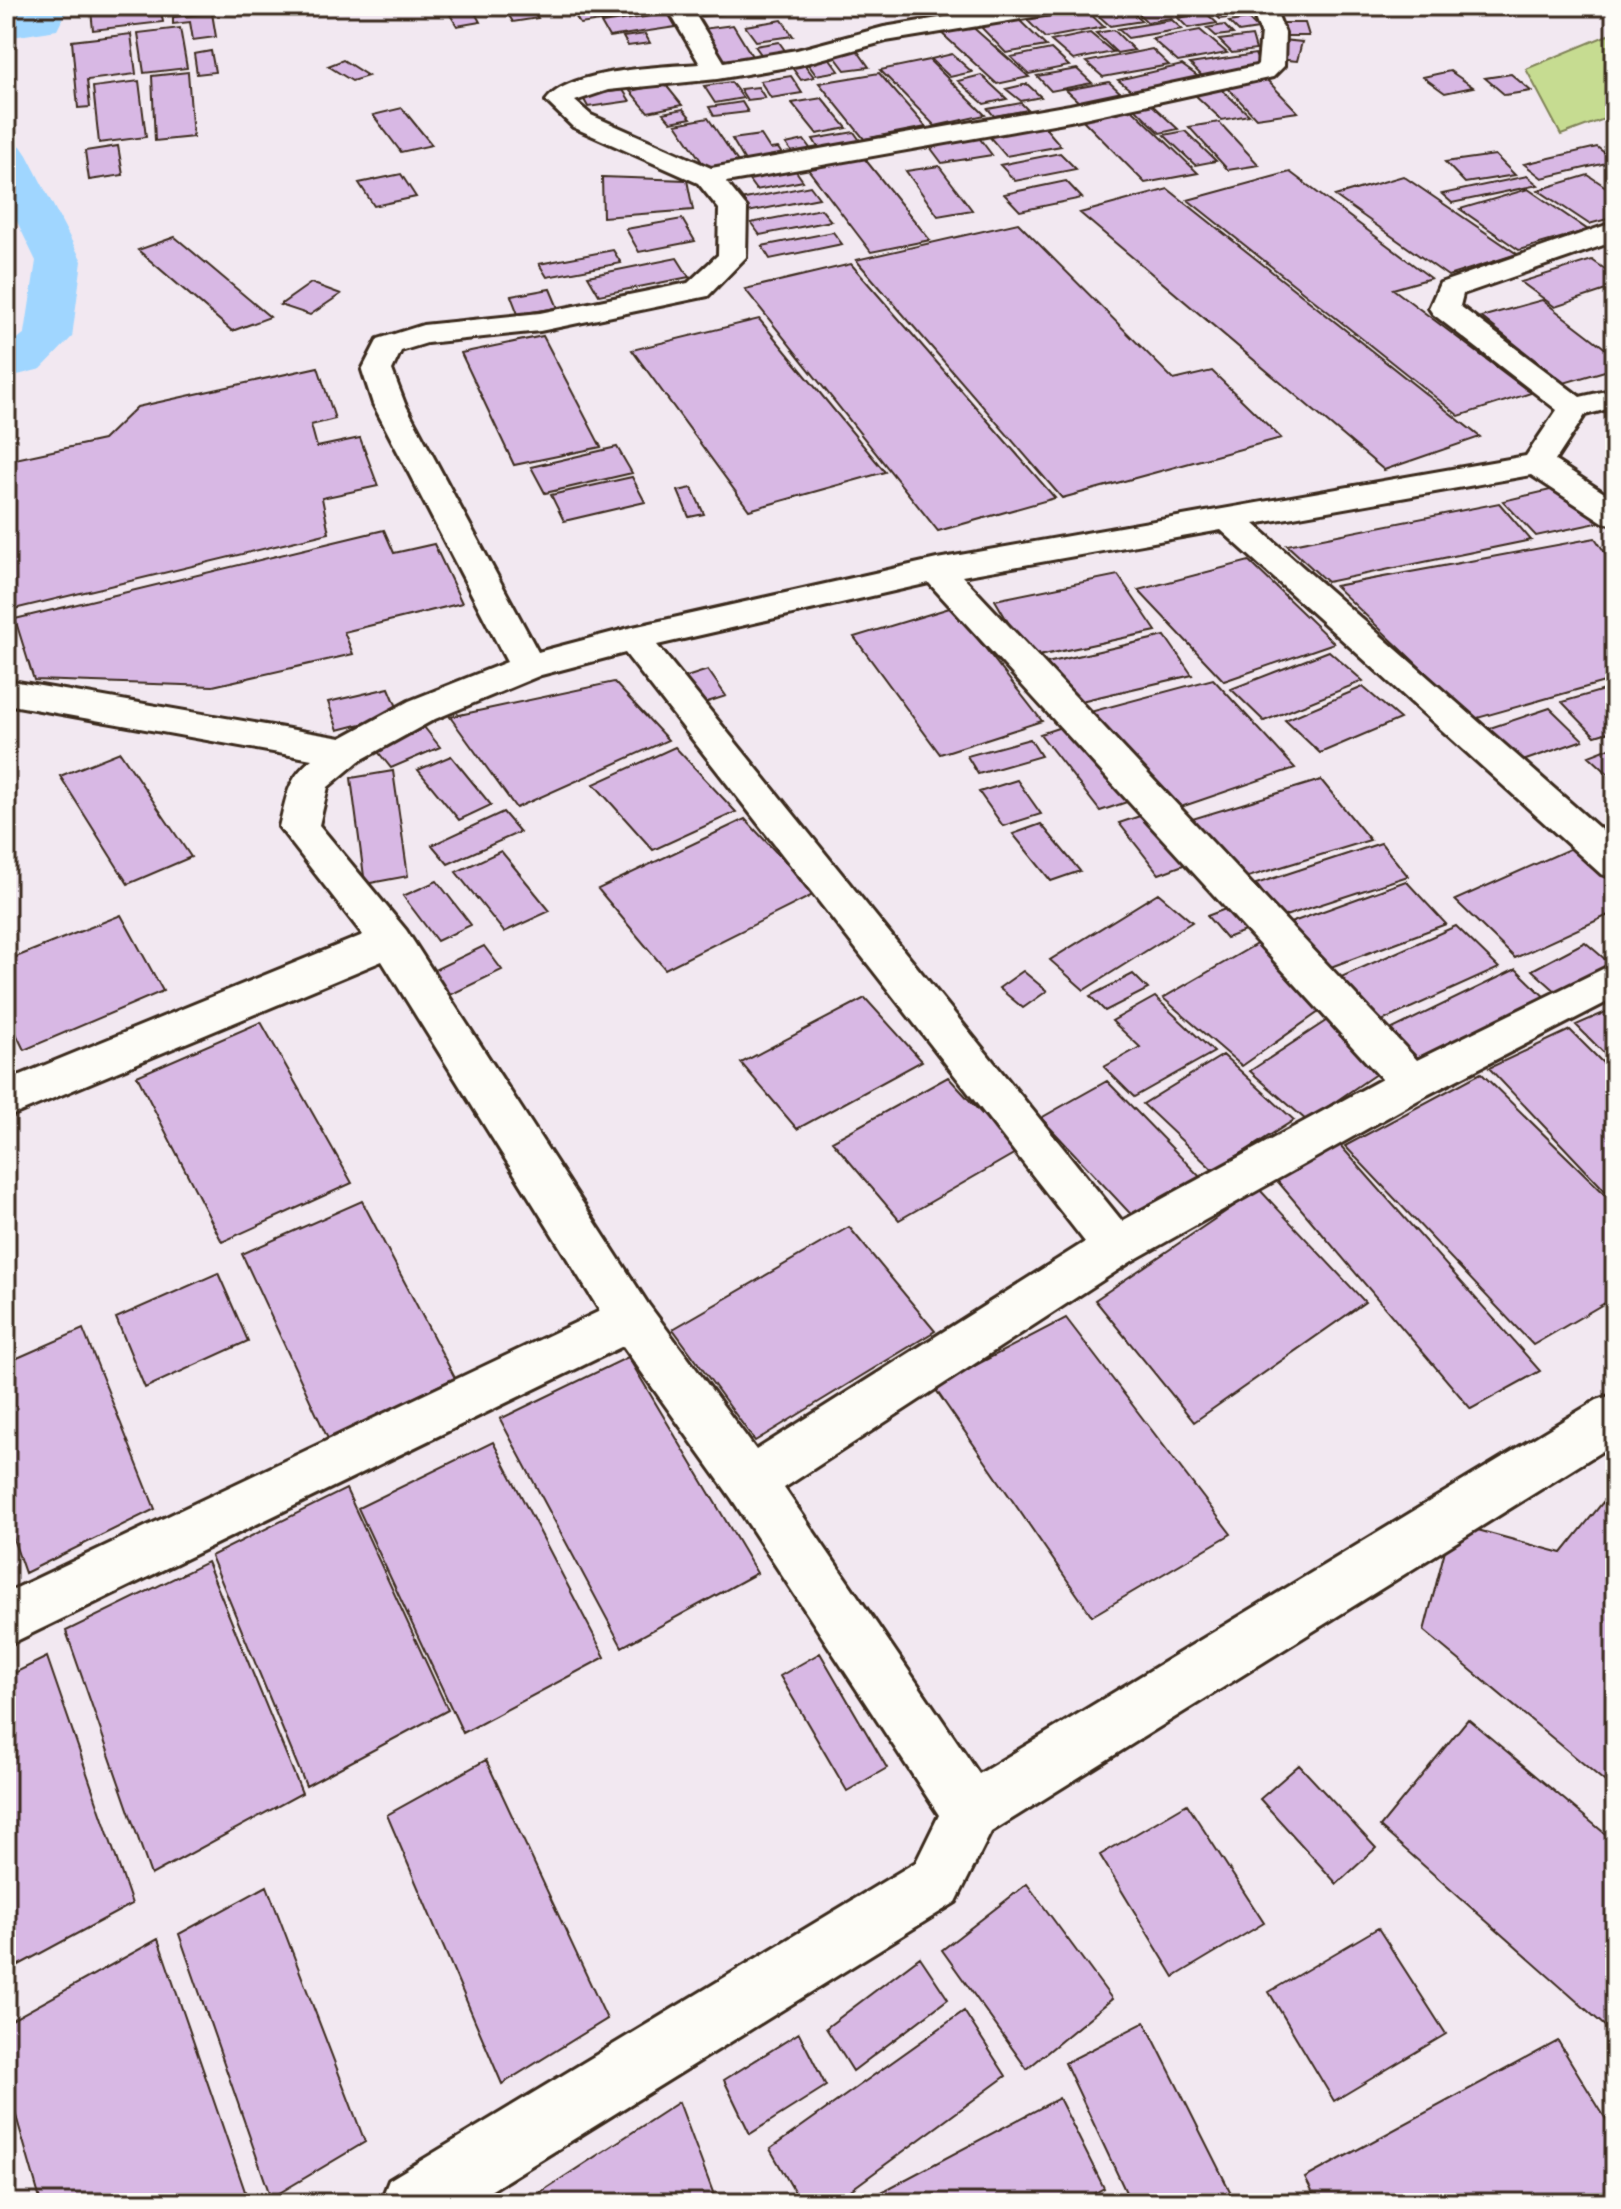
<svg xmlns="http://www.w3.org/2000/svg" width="1621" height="2209" font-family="Sriracha,sans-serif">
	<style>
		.green { fill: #c6dc91; stroke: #808358; stroke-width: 2 }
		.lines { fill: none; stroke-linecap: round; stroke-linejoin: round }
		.canal { fill: #a0d6ff; fill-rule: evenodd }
		.building { fill: #d8b8e4; stroke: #3b2a1e; stroke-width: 2 }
		.minor-casing { stroke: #3b2a1e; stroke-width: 6 }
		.minor { fill: #fdfcf7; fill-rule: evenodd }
	</style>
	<rect width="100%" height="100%" fill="#f2e8f1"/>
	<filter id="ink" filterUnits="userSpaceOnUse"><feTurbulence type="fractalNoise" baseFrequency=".0125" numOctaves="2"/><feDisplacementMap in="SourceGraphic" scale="16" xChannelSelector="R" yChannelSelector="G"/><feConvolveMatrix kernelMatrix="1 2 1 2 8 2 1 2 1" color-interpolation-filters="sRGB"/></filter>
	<g filter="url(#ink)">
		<!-- green -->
		<path class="green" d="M1615 32V115L1561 135 1526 69Z"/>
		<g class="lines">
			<!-- canal -->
			<path class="canal" d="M31 6H69L57 30 6 38V14L28 12Z
				M6 142 21 146 27 155 82 261 72 337 41 369 6 378V348L25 333 36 261 6 199Z"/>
		</g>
		<!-- building -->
		<path class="building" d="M123 6H160L163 22 93 30 91 10Z
			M536 6H591L540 13Z
			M613 6H676L679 10 580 24 573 12Z
			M688 6H718L723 14 694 17Z
			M845 6H878L881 10 851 15Z
			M991 6 997 14 938 22 932 14Z
			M1082 6 1104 27 1045 38 1023 16Z
			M1138 6 1128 8 1142 21 1110 26 1089 7Z
			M1160 6H1194L1201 13 1147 22 1135 10Z
			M1205 6H1252L1259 14 1220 19Z
			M473 9 480 22 457 26 449 13Z
			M533 10 538 18 513 22 508 14Z
			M681 12 689 25 609 37 601 23Z
			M212 13 216 37 193 40 190 22 173 24V17Z
			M1206 13 1217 23 1188 28 1178 18Z
			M1015 16 1046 46 1006 53 977 23Z
			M1248 19 1258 29 1239 32 1229 22Z
			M782 20 793 36 756 41 745 26Z
			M1172 20 1182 29 1128 38 1118 29Z
			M968 23 1029 77 997 84 937 29Z
			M1280 23H1305L1309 36H1283Z
			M733 25 755 61 724 65 702 29Z
			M1224 25 1233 34 1216 36 1207 28Z
			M180 28 187 68 144 73 138 33Z
			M1114 30 1134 50 1117 53 1096 33Z
			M1200 30 1227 53 1178 62 1152 39Z
			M1090 33 1113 52 1073 60 1051 41Z
			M131 34 136 74 87 80 90 107 78 108 72 41Z
			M645 34 650 43 628 46 623 37Z
			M1252 36 1256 50 1232 53 1219 40Z
			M1282 40 1302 42 1297 61 1277 59Z
			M779 42 789 56 765 60 755 46Z
			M1051 49 1069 66 1029 74 1011 57Z
			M1152 49 1169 65 1103 77 1086 62Z
			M857 50 869 67 845 70 833 54Z
			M211 51 215 72 197 74 194 54Z
			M952 54 972 72 950 77 931 59Z
			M1255 54 1261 68 1204 78 1190 64Z
			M828 56 839 71 816 75 805 60Z
			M343 60 368 76 352 81 328 66Z
			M801 60 814 77 801 80 788 62Z
			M929 60 985 115 935 126 880 70Z
			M1182 65 1203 80 1138 96 1118 80Z
			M1077 69 1092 83 1051 91 1037 76Z
			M1450 71 1473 87 1445 93 1423 77Z
			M188 72 193 137 155 141 152 76Z
			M879 73 926 127 864 139 819 83Z
			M1511 74 1531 91 1505 95 1485 78Z
			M981 75 1007 99 984 104 958 81Z
			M791 76 802 93 771 98 760 81Z
			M1266 79 1298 112 1256 118 1225 85Z
			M139 81 146 137 99 143 93 87Z
			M731 82 743 98 715 103 704 86Z
			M1109 82 1124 96 1081 104 1066 90Z
			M665 84 682 105 648 112 630 91Z
			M1027 84 1041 97 1021 101 1006 89Z
			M758 87 765 98 747 100 740 89Z
			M1220 88 1249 115 1222 120 1193 93Z
			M623 90 630 101 588 107 582 96Z
			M822 98 847 128 817 134 792 103Z
			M742 102 748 112 714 116 709 107Z
			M1021 103 1028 110 994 116 988 109Z
			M1151 104 1178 129 1160 133 1134 107Z
			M1130 107 1198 173 1145 183 1080 117Z
			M402 108 432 145 401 152 373 115Z
			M683 109 691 118 671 122 663 113Z
			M708 118 738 162 706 168 676 124Z
			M1219 122 1259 165 1228 170 1189 127Z
			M1042 124 1061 146 1006 156 987 134Z
			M1185 131 1216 161 1195 165 1164 135Z
			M854 132 861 142 819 149 813 139Z
			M761 135 770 149 778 148 786 160 748 166 732 139Z
			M977 135 992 155 942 163 927 143Z
			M804 140 812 151 794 155 786 144Z
			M118 146 123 175 89 180 85 151Z
			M1597 147 1615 161 1542 178 1524 164Z
			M860 153 930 240 871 252 804 164Z
			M1060 153 1076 169 1015 181 1000 165Z
			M1495 155 1515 175 1465 183 1445 162Z
			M939 166 972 210 938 216 906 171Z
			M793 167 803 181 756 190 745 175Z
			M1290 172 1431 278 1393 289 1531 393 1459 416 1188 200Z
			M401 174 416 197 374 206 359 183Z
			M1588 175 1615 193V217L1589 224 1538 190Z
			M1403 176 1517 254 1448 276 1335 196Z
			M1527 176 1538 185 1452 203 1442 194Z
			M602 177 687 180 693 210 603 217Z
			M1066 181 1082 198 1020 211 1004 194Z
			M810 186 819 198 748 212 740 200Z
			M1168 189 1480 437 1384 470 1080 213Z
			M1528 189 1588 230 1519 250 1460 209Z
			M821 209 831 221 760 235 751 223Z
			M682 219 695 241 639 252 626 229Z
			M1018 223 1174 380 1212 371 1281 438 1062 498 856 260Z
			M833 232 842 244 770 259 762 246Z
			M175 237 270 317 232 331 138 250Z
			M613 250 621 263 547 277 539 264Z
			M677 258 689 277 599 295 588 276Z
			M1592 260 1615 276V287L1555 307 1521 282Z
			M851 264 1055 498 938 531 745 289Z
			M311 283 341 294 310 315 280 305Z
			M550 289 558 308 518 314 511 296Z
			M1542 300 1615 356V368L1564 383 1481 317Z
			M759 319 885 472 749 510 632 350Z
			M543 336 601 447 514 465 461 353Z
			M318 367 335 419 311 425 317 447 360 438 378 486 322 498 329 533 6 611V461L103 440 137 407Z
			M617 447 632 473 545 493 531 467Z
			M632 477 645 502 564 521 551 495Z
			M1563 487 1611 520 1536 536 1503 501Z
			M692 488 704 514 689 517 678 491Z
			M1499 503 1531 540 1327 582 1287 545Z
			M384 530 394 553 434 544 462 603 344 632 353 654 213 686 34 680 15 619Z
			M1595 538 1615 567V679L1474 719 1335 586Z
			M1249 561 1334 643 1224 681 1138 590Z
			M1118 575 1156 631 1029 658 995 600Z
			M953 607 1042 721 940 754 854 637Z
			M1165 636 1192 675 1072 703 1047 663Z
			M1329 651 1363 681 1264 721 1231 689Z
			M708 670 726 696 698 705 680 679Z
			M1213 679 1295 768 1172 810 1090 712Z
			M614 682 668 740 516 808 450 717Z
			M1363 687 1400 719 1320 753 1285 720Z
			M1614 687 1615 730 1595 736 1562 702Z
			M389 688 400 714 338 730 328 702Z
			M1550 708 1583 740 1520 762 1487 729Z
			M1070 724 1130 801 1100 811 1040 734Z
			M424 727 440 747 391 768 375 748Z
			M1030 739 1041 756 978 774 967 756Z
			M1615 746V780L1589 756Z
			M675 747 736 812 653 850 594 784Z
			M120 752 191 857 128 884 60 776Z
			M451 756 491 805 459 820 418 770Z
			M393 771 408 876 365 884 351 778Z
			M1017 780 1041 814 1003 826 979 792Z
			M1321 780 1370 840 1235 881 1189 820Z
			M503 812 520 832 448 864 432 845Z
			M1146 814 1186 864 1159 874 1119 823Z
			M745 819 815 894 665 969 598 889Z
			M1041 824 1080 871 1051 881 1013 834Z
			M1381 843 1408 876 1282 917 1256 884Z
			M1574 847 1615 884V912L1515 958 1455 900Z
			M501 851 550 911 504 932 456 872Z
			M437 881 471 925 437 941 403 896Z
			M1406 881 1446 924 1328 968 1290 923Z
			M1158 893 1192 922 1084 990 1050 960Z
			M1228 908 1245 931 1226 938 1207 916Z
			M121 915 163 991 24 1050 6 1013V961Z
			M1456 926 1499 968 1373 1025 1332 981Z
			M1267 938 1326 1007 1242 1066 1163 998Z
			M1585 942 1613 966 1559 994 1532 970Z
			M484 946 502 970 450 995 432 971Z
			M1516 969 1554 1006 1419 1073 1382 1034Z
			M1023 971 1047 991 1023 1008 999 988Z
			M1133 974 1148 989 1105 1011 1090 996Z
			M1155 997 1214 1052 1134 1097 1104 1067 1140 1047 1112 1021Z
			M865 998 922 1061 797 1129 741 1063Z
			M1615 1008V1064L1576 1025Z
			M1332 1017 1389 1065 1307 1121 1250 1071Z
			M261 1022 352 1183 222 1242 137 1076Z
			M1570 1030 1615 1075V1197L1612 1198 1489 1068Z
			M1223 1055 1294 1120 1214 1171 1143 1104Z
			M1481 1073 1615 1204V1314L1605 1303 1533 1345 1345 1146Z
			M948 1077 1017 1152 899 1220 832 1141Z
			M1107 1081 1205 1182 1139 1223 1041 1118Z
			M1340 1145 1540 1371 1471 1409 1274 1177Z
			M1259 1189 1365 1302 1194 1422 1095 1300Z
			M362 1201 455 1378 328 1439 242 1254Z
			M849 1227 935 1331 755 1441 673 1329Z
			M218 1273 248 1341 145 1388 116 1318Z
			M1066 1318 1231 1534 1092 1616 934 1387Z
			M83 1329 155 1509 25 1573 6 1518V1363Z
			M628 1357 757 1573 622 1647 500 1419Z
			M493 1442 605 1657 463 1733 358 1508Z
			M346 1489 448 1710 306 1786 211 1556Z
			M1603 1502 1615 1514V1790L1424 1631 1452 1523 1562 1553Z
			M207 1562 302 1793 151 1875 66 1631Z
			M820 1653 887 1768 847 1791 780 1676Z
			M47 1657 132 1904 6 1972V1677Z
			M1468 1719 1615 1842V2035L1380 1827Z
			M486 1760 607 2019 502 2084 387 1815Z
			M1299 1765 1376 1848 1337 1884 1260 1799Z
			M1187 1804 1264 1923 1174 1977 1100 1855Z
			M1027 1884 1112 1999 1027 2069 942 1950Z
			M267 1886 365 2142 271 2198 179 1934Z
			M1378 1928 1446 2034 1334 2101 1269 1992Z
			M158 1939 249 2203H41L6 2081V2023Z
			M920 1957 948 1999 853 2071 826 2028Z
			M964 2011 1006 2076 833 2203H801L770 2149Z
			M1145 2022 1236 2203H1131L1065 2063Z
			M799 2033 826 2086 750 2134 724 2080Z
			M1558 2041 1615 2134V2203H1318L1305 2178Z
			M1059 2098 1104 2188 1077 2203H861Z
			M679 2102 717 2203H524Z"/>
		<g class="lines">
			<!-- minor casing -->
			<g class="minor-casing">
				<path id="minor" d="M666 6H690L724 62 797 50 884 27 1012 6H1069L1066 11 1057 13 886 41 799 65 717 79 608 90 575 101 591 115 711 168 1070 105 1256 66 1258 64 1261 33 1250 6H1274L1285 33 1284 66 1273 77 1070 121 726 182 747 208 746 257 708 296 540 331 427 343 401 351 392 370 405 404 538 652 633 627 937 559 1526 456 1557 410 1433 314 1429 308 1440 283 1615 222V241L1463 294 1460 306 1580 397 1615 389V407L1585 415 1555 461 1615 500V525L1603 522 1531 475 1254 524 1615 842V878L1601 874 1221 530 962 576 1417 1060 1615 963V998L1427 1095 1132 1261 784 1488 979 1774 1597 1400 1615 1394V1443L991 1832 956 1902 471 2203H380L389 2180 916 1862 939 1815 732 1499 623 1346 6 1646V1593L600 1311 382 961 6 1118V1081L363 935 279 827C287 797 287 779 312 759L6 704V680L341 738 409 701 507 662 373 404 362 370 378 339 423 325 540 313 688 283 718 255 719 209 698 183 573 127 546 101C568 69 663 67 700 64ZM929 583 1382 1079 1122 1221 657 645ZM625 653 1085 1242 756 1450 648 1304 406 930 319 825 328 787 359 761 435 719 541 675Z"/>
			</g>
			<!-- minor -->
			<use href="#minor" class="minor"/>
		</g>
	</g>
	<!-- margin -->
	<rect width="1621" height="2209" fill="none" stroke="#fdfcf7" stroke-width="32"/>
	<rect x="16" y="16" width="1589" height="2177" fill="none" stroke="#3b2a1e" stroke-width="3" filter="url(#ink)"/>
</svg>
